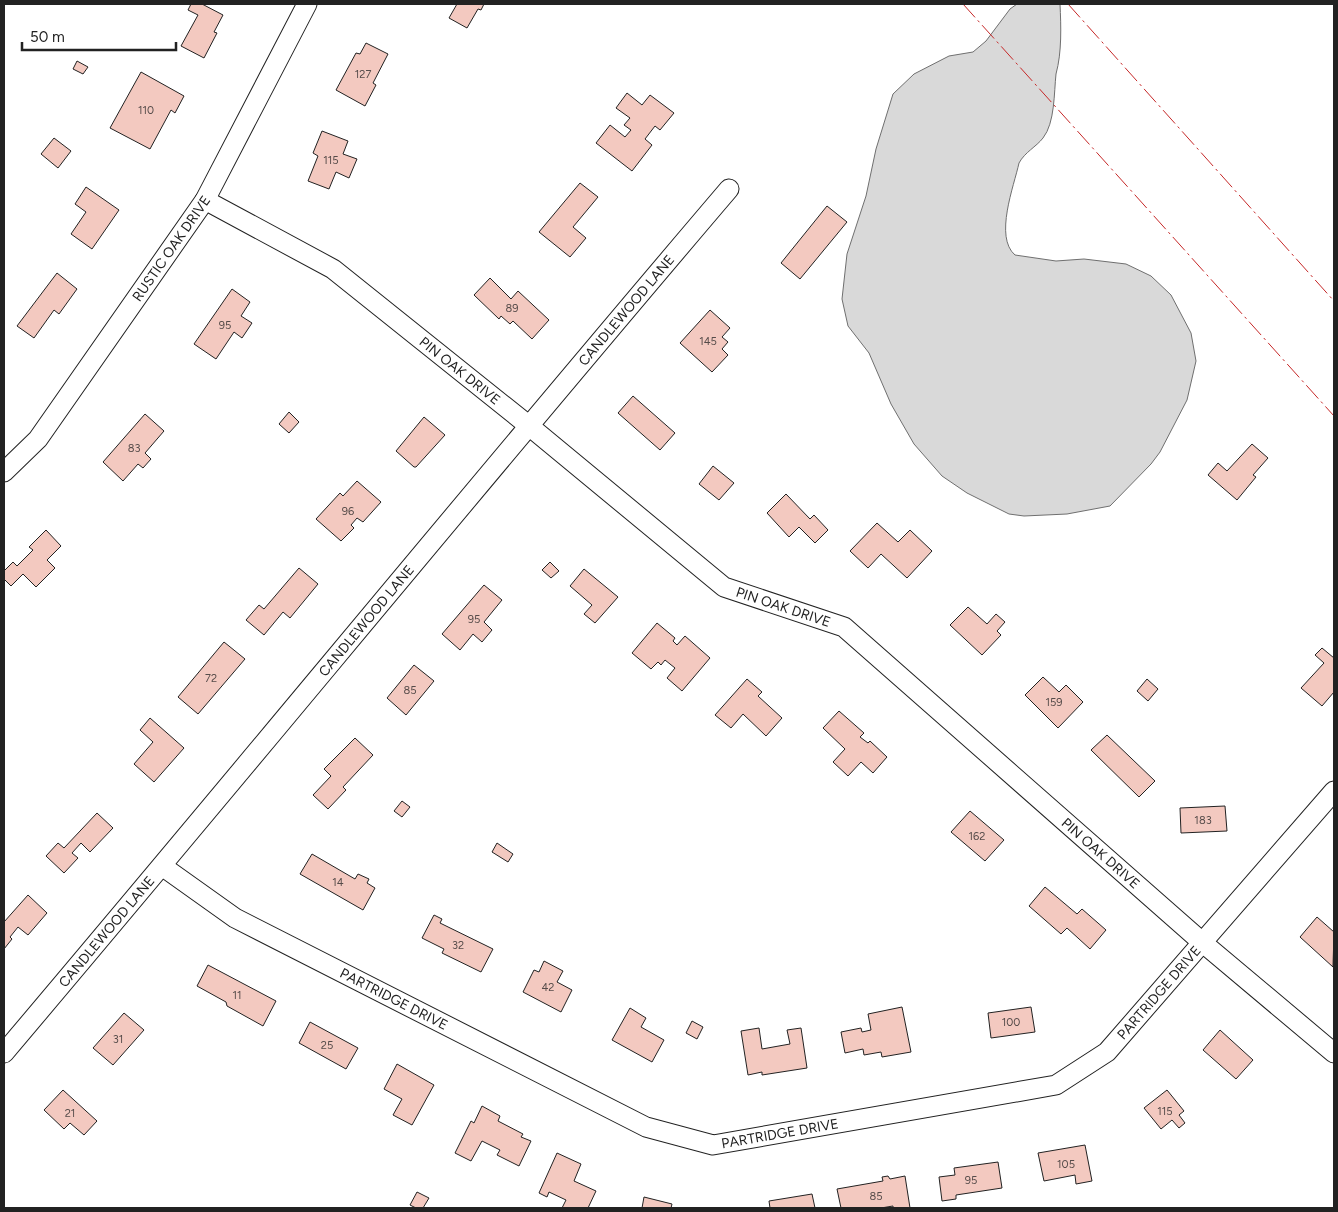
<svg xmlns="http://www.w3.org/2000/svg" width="1338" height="1212" font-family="Figtree,sans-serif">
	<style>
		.water { fill: #d9d9d9; stroke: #6f6f6f }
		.building { fill: #f3c9c0; stroke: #222 }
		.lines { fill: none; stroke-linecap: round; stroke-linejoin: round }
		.minor-casing { stroke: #222; stroke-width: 21 }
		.minor { stroke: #fff; stroke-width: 19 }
		.power { stroke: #c62828; stroke-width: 1; stroke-dasharray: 18 4 2.5 4; stroke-linecap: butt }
		.labels { text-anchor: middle; stroke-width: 4; stroke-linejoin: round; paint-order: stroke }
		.number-label { font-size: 11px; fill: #564c4a }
		.street-label { font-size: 14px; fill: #222; stroke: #fff }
	</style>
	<rect width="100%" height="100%" fill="#fff"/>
	<!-- water -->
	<path class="water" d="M1017 4H1060C1061 26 1062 52 1056 74 1054 92 1055 123 1043 138 1036 147 1025 152 1019 163 1014 186 994 237 1015 255L1056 261 1084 259 1126 264 1151 276 1171 295 1191 333 1196 361 1187 400 1160 452 1151 464 1110 506 1067 514 1024 516 1009 514 967 493 942 476 914 444 891 404 869 353 848 326 842 299 847 254 866 196 876 149 893 94 914 74 949 56 973 52 986 41 1010 9Z"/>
	<!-- building -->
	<path class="building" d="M191 4H202L223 15 214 32 217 33 204 58 181 46 198 15 188 10Z
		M457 4H484L481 10 478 9 467 28 449 18Z
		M366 43 388 54 373 83 376 85 365 106 336 90 356 53 360 54Z
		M77 61 88 67 83 74 73 69Z
		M141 72 184 96 175 113 171 110 150 149 110 128Z
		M627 93 642 105 650 95 674 113 660 130 655 126 645 139 652 145 632 171 596 143 610 125 625 137 631 130 624 125 630 118 616 108Z
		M322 131 348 141 343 154 357 159 349 178 336 172 329 189 308 181 318 156 313 153Z
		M54 138 71 151 58 168 41 154Z
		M580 183 598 197 573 227 586 238 570 257 539 232Z
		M86 187 119 210 92 249 71 234 86 212 75 204Z
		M827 206 847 222 800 279 781 263Z
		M57 273 77 289 59 314 54 310 34 338 17 326Z
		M490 278 511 299 518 291 549 320 532 339 513 321 510 324 501 316 499 319 474 295Z
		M232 289 250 302 241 316 252 323 242 338 234 332 216 359 194 344Z
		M710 310 730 328 722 337 728 342 722 349 728 355 712 372 680 343Z
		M633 396 675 433 660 450 618 413Z
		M289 412 299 422 289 433 279 424Z
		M145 414 164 431 145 453 151 459 143 468 138 464 123 481 103 462Z
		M424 417 445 435 416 467H414L396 451Z
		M1252 444 1268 458 1253 475 1256 477 1237 500 1208 475 1218 463 1227 471Z
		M713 466 734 483 719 500 699 484Z
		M357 481 381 502 363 522 357 518 351 525 354 528 341 541 316 519 340 493 343 496Z
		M786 494 810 519 814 515 828 530 815 543 799 527 789 537 767 513Z
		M877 523 898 542 910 530 932 551 907 578 881 554 868 568 850 551Z
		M46 530 61 546 47 560 55 568 36 587 23 574 11 586 4 579V571L13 562 17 566 33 550 29 547Z
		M550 562 559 571 551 578 542 570Z
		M299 568 318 584 290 618 283 612 264 635 246 620 259 605 264 609Z
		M584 569 618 597 595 623 584 614 592 605 570 586Z
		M484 585 502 600 484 622 492 630 482 642 473 634 460 650 442 634Z
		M968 607 987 624 996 614 1005 622 997 631 1001 635 982 655 950 625Z
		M657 623 675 638 673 641 677 645 685 636 710 658 682 691 667 678 675 668 665 660 661 665 658 662 651 669 632 653Z
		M224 642 245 659 198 714 178 697Z
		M1322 648 1334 658V692L1322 706 1301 688 1324 663 1315 655Z
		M414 665 434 681 406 715 387 698Z
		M1043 677 1059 692 1066 685 1083 702 1058 728 1025 695Z
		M747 679 762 692 758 696 782 718 766 736 743 714 731 728 715 715Z
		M1147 679 1158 689 1148 701 1137 691Z
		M839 711 864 733 860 737 868 743 870 741 887 757 873 773 861 762 848 776 833 762 845 749 823 728Z
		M150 718 184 748 154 782 134 764 153 742 140 730Z
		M1107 735 1155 781 1139 797 1091 750Z
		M355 738 373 755 343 787 346 790 328 809 313 795 331 776 324 769Z
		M402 801 410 807 402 817 394 811Z
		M1225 806 1227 831 1181 833 1180 808Z
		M970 811 1004 840 985 861 951 832Z
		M97 813 113 828 90 852 81 843 72 853 78 858 64 873 46 856 58 843 64 848Z
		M497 843 513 854 508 862 492 852Z
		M312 854 355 879 358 874 369 879 367 883 375 888 363 910 300 874Z
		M1045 887 1077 914 1082 909 1106 930 1090 949 1067 928 1061 934 1029 906Z
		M28 895 47 913 28 935 18 927 10 937 12 939 4 949V922Z
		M434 915 442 919 440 923 493 949 481 972 442 953 444 949 422 938Z
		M1317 917 1334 932 1333 967 1300 937Z
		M544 961 563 971 557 982 572 990 561 1012 523 992 534 970 539 972Z
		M208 965 276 1001 263 1026 227 1006 226 1002 197 986Z
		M902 1007 911 1052 882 1057 881 1052 864 1055 863 1049 845 1053 841 1032 861 1028 862 1032 871 1030 868 1014Z
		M1031 1007 1035 1032 991 1038 988 1013Z
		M630 1008 646 1018 641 1027 664 1040 652 1062 612 1040Z
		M124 1013 144 1030 113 1065 93 1048Z
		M692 1021 703 1027 697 1039 686 1033Z
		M310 1022 358 1048 346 1069 299 1043Z
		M759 1028 762 1049 790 1044 787 1030 801 1028 807 1068 762 1075V1072L748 1075 741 1031Z
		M1220 1030 1253 1060 1236 1079 1203 1050Z
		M397 1064 434 1085 412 1125 393 1115 402 1099 384 1089Z
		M63 1090 97 1121 84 1135 70 1123 64 1129 44 1110Z
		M1167 1090 1184 1111 1179 1115 1185 1123 1179 1128 1172 1120 1161 1129 1144 1108Z
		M482 1106 500 1116 498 1121 523 1134 521 1137 531 1141 519 1166 497 1155 500 1150 482 1141 471 1161 455 1153 471 1121 474 1123Z
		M1085 1145 1092 1181 1076 1184 1075 1175 1044 1181 1038 1153Z
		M557 1153 581 1164 574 1181 596 1191 588 1208H562L566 1200 549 1192 547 1197 539 1193Z
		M998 1162 1002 1188 956 1195V1199L942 1201 939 1177 955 1175 954 1168Z
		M888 1176 890 1179 905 1176 910 1208H893V1206L881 1208H841L837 1189 883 1181 882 1177Z
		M417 1192 429 1198 423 1208H416L410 1205Z
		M812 1194 815 1208H770L769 1201Z
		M644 1197 672 1204 671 1208H642Z"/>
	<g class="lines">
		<!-- minor casing -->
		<g class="minor-casing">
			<g id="minor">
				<path id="s1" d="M205 200 333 269 528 425 724 587 844 627 1203 943 1334 1053"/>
				<path id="s2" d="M4 472 38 439 205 200 307 4"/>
				<path id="s3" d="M162 866 235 918 646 1127 713 1145 1056 1085 1107 1052 1334 791"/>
				<path id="s4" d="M4 1053C247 766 485 475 729 189"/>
			</g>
		</g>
		<!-- minor -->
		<use href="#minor" class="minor"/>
		<!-- power -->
		<path class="power" d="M963 4 1334 416
			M1068 4 1334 301"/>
	</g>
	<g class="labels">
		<!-- number labels -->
		<g class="number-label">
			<text x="363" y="78">127</text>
			<text x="146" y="114">110</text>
			<text x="331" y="164">115</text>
			<text x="512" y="312">89</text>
			<text x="225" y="329">95</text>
			<text x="708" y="345">145</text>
			<text x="134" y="452">83</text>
			<text x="348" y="515">96</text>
			<text x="474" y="623">95</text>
			<text x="211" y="682">72</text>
			<text x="410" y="694">85</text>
			<text x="1054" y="706">159</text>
			<text x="1203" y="824">183</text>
			<text x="977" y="840">162</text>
			<text x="338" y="886">14</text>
			<text x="458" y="949">32</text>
			<text x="548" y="991">42</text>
			<text x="237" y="999">11</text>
			<text x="1011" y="1026">100</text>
			<text x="118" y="1043">31</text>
			<text x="327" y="1049">25</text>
			<text x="1165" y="1115">115</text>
			<text x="70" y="1117">21</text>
			<text x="1066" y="1168">105</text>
			<text x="971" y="1184">95</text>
			<text x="876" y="1200">85</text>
		</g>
		<!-- street labels -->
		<g class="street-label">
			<text dy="5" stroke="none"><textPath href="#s2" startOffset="280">RUSTIC OAK DRIVE</textPath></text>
			<text dy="5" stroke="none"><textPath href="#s4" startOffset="969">CANDLEWOOD LANE</textPath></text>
			<text dy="5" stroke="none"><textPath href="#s1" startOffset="308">PIN OAK DRIVE</textPath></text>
			<text dy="5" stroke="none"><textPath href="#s1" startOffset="712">PIN OAK DRIVE</textPath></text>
			<text dy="5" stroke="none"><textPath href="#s4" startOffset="564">CANDLEWOOD LANE</textPath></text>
			<text dy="5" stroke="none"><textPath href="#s1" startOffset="1118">PIN OAK DRIVE</textPath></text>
			<text dy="5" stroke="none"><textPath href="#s4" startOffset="159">CANDLEWOOD LANE</textPath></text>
			<text dy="5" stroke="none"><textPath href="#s3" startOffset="1108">PARTRIDGE DRIVE</textPath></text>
			<text dy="5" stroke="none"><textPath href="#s3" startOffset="268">PARTRIDGE DRIVE</textPath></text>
			<text dy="5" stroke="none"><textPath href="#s3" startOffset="688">PARTRIDGE DRIVE</textPath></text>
		</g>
	</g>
	<!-- border -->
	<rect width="1338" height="1212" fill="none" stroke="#222222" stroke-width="10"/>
	<!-- scale -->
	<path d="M22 42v8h154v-8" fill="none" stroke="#222222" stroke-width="2.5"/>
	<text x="30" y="42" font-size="15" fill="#222222" stroke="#ffffff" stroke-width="4" paint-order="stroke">50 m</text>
</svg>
